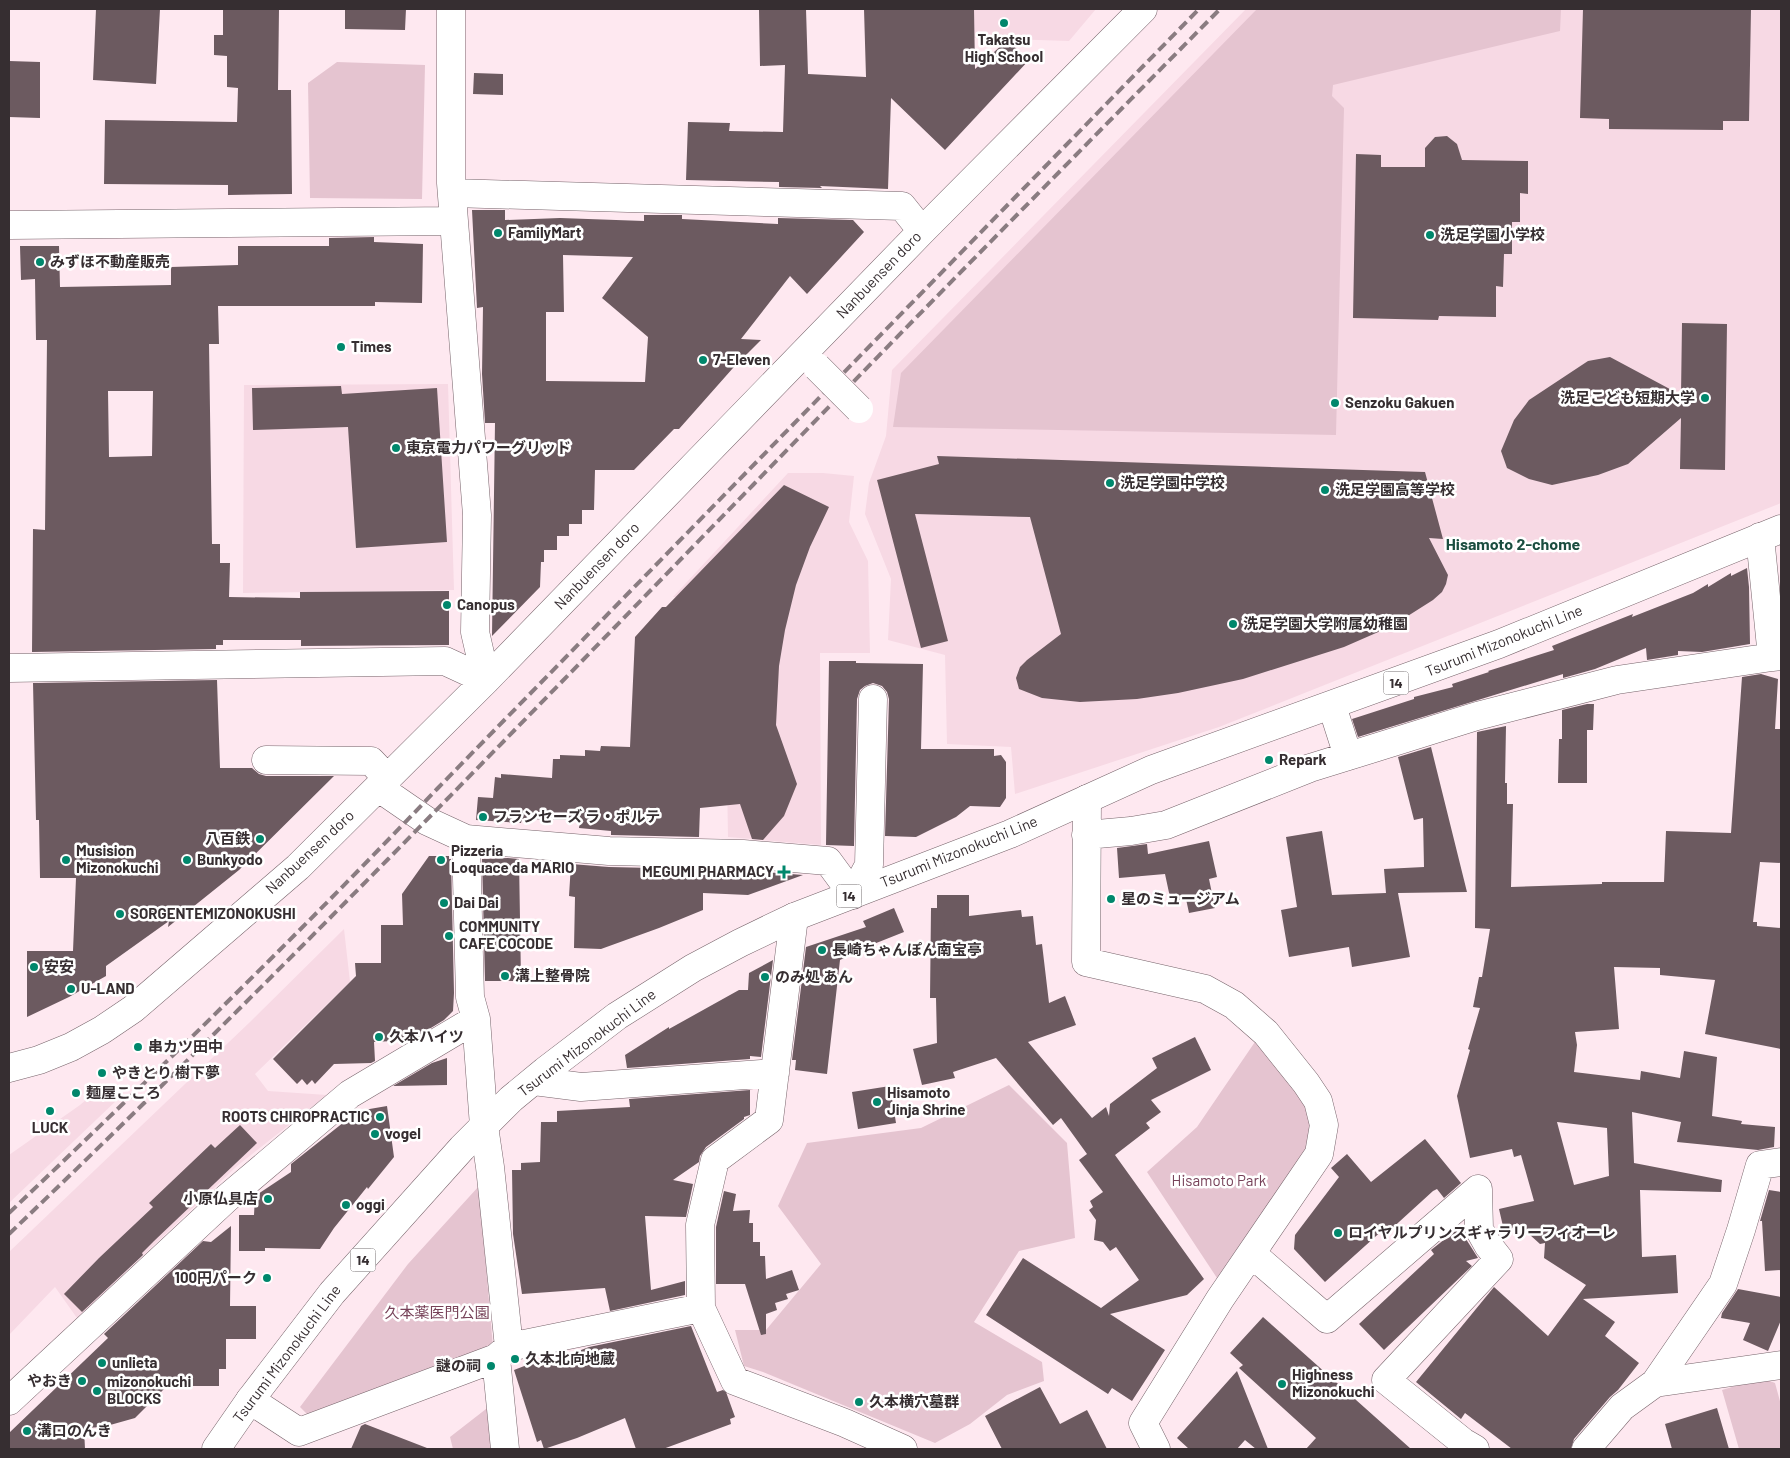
<svg xmlns="http://www.w3.org/2000/svg" width="1790" height="1458" font-family="Barlow,'Noto Sans JP',sans-serif">
	<style>
		.built { fill: #f7d9e4 }
		.green { fill: #e5c4d0 }
		.building { fill: #6c5a60; fill-rule: evenodd }
		.lines { fill: none; stroke-linecap: round; stroke-linejoin: round }
		.minor-casing { stroke: #76636a; stroke-width: 29 }
		.major-casing { stroke: #76636a; stroke-width: 29 }
		.minor { stroke: #fff; stroke-width: 28 }
		.major { stroke: #fff; stroke-width: 28 }
		.rail { stroke: #8a7c81; stroke-width: 4; stroke-dasharray: 10 5; stroke-linecap: butt }
		.minor-bridge-casing { stroke: #76636a; stroke-width: 29; stroke-linecap: butt }
		.minor-bridge { stroke: #fff; stroke-width: 28 }
		.poi-dot { fill: #00876c; stroke: #fff; stroke-width: 2 }
		.labels { text-anchor: middle; stroke-width: 5; stroke-linejoin: round; paint-order: stroke }
		.shield { fill: #fff; stroke: #726d6f; stroke-width: 1 }
		.shield-label { font-size: 14px; font-weight: bold; fill: #362e31 }
		.poi-label { font-size: 15px; font-weight: bold; fill: #362e31; stroke: #fff; text-anchor: start }
		.street-label { font-size: 15px; fill: #362e31; stroke: #fff }
		.park-label { font-size: 15px; fill: #774259; stroke: #fff }
		.neighbourhood-label { font-size: 16px; font-weight: bold; fill: #1a4d3f; stroke: #fff }
	</style>
	<rect width="100%" height="100%" fill="#fee8f0"/>
	<!-- built -->
	<path class="built" d="M925 9H1096L1069 41 923 36Z
		M1246 9H1781V503L1219 727 1015 794 1011 747 947 744 945 655 888 640 891 579 865 514 869 483 886 436 892 370Z
		M448 384 454 590 243 593 244 385Z
		M788 473H823L854 476 849 522 868 561 870 653H820L821 845 728 837 724 596 673 597Z
		M344 929 350 982 255 1074 268 1091 327 1095 237 1166 77 1318 55 1287 9 1335V1252L250 1022Z
		M106 1083 118 1099 9 1203V1155L80 1105Z"/>
	<!-- green -->
	<path class="green" d="M1257 9H1561L1560 31 1333 85 1332 96 1344 108 1336 435 893 427 901 373Z
		M337 62 425 65 422 199 310 198 308 83Z
		M1259 1036 1316 1112 1315 1137 1217 1278 1147 1172 1197 1127Z
		M1009 1085 1067 1143 1075 1238 1019 1251 974 1322 1042 1362 1044 1381 1007 1395 970 1424 935 1443 763 1372 744 1366 735 1330H766L821 1264 778 1206 807 1143 921 1128Z
		M479 1186 493 1347 314 1421 300 1407 408 1264Z
		M1762 1378 1775 1383 1781 1405V1449H1739L1722 1390Z
		M495 1402 503 1449H453L450 1437Z"/>
	<!-- building -->
	<path class="building" d="M96 9H160L156 84 93 80Z
		M223 9H279L278 90H291L292 194 228 195V185L104 184 105 120 237 122 238 88 227 87V56L214 55V35H223Z
		M345 9H406L405 30 345 29Z
		M759 9H806L808 74 866 77 864 9H974L975 69 1003 44H1011L1029 60 945 150 891 98 888 189 820 186 822 188 779 187V182L686 180 688 122 730 123 729 131 783 132 785 65 760 66Z
		M1583 9H1751L1749 121H1723V130L1609 129V119L1580 118Z
		M9 61 40 62V118L9 117Z
		M474 73 503 74V95L473 94Z
		M1447 136 1457 144 1462 160 1528 161V194L1520 193V222H1512V254H1504L1503 287 1496 286V317L1439 316 1438 320 1353 318 1356 154 1381 155V167H1425V148L1435 137Z
		M472 210H505V220L560 218 644 221V215H682V219L778 224V218L853 220 864 232 807 294 790 276 741 339 761 340 733 368 679 429H674L634 470H595L594 510H582V524H569V536H557V550H544V562H541L540 587 492 636 495 423H485L482 374 483 307 477 308ZM563 255 633 257 602 298 648 337 645 382 546 381V312H564Z
		M374 237V242L423 244 422 303 375 302V306H218L219 344H209L212 544H220V563H230L229 597 300 598V592L449 591V645L301 646V640H223V645H216V649L32 652 33 529 45 530 47 340H36L35 279 21 280 20 246H59L60 287 171 285V267L238 265V246H329V238ZM108 391H153L152 456 109 457Z
		M1682 323 1727 324 1725 470 1680 469 1681 418 1628 464 1598 475 1552 485 1529 479 1507 468 1501 451 1514 420 1529 400 1588 361 1610 357 1681 395Z
		M341 386 342 394 437 388 447 542 356 548 348 427 253 430 252 388Z
		M937 456 1425 472 1443 539 1429 538 1448 575 1446 584 1442 592 1433 600 1392 626 1344 647 1243 679 1178 693 1137 699 1080 702 1042 698 1019 689 1016 678 1020 667 1027 660 1061 634 1030 517 915 514 948 641 921 648 877 480 939 464Z
		M784 485 829 507 810 547 796 585 785 630 779 666 776 725 797 784 784 816 763 840 752 839 740 804 700 808 699 837 611 835V831L579 828 580 820 522 819 521 823 476 820 478 797 493 798 495 777 501 778V774L552 778 553 759H560V755L585 756V750L600 751 601 746 630 747 635 637 662 607H666Z
		M1747 568 1749 587 1750 644 1702 652 1678 651V655L1647 660 1646 648 1595 669 1563 678V674L1358 737 1352 719 1414 699V697L1453 687 1452 684 1489 672 1488 671 1554 650 1552 646 1633 614 1632 617 1693 593 1708 584V587L1731 573V576Z
		M829 661H856V663L923 664 921 749H994V756L1001 755 1006 762V798L1000 807 970 806 956 817 916 837 885 836 889 699 887 692 882 686 873 683 865 686 860 690 857 699 854 846 826 845Z
		M1761 674 1778 679 1775 729H1781V863L1760 862 1753 922H1757V926L1781 928V1049L1705 1034 1715 980 1660 975V968L1614 967 1619 1029 1575 1032 1577 1045 1574 1072 1640 1080 1641 1071 1680 1078 1684 1051 1717 1057 1712 1116 1742 1121 1741 1124 1775 1127 1774 1147 1758 1150 1677 1142 1681 1122 1632 1112 1634 1163 1722 1180 1721 1192 1640 1190 1642 1257 1676 1255 1678 1293 1583 1299 1615 1322 1605 1336 1639 1363 1618 1390 1610 1397 1574 1439 1571 1449H1512L1465 1413 1461 1419 1416 1382 1494 1287 1548 1336 1586 1285 1544 1258 1545 1243 1540 1244 1517 1223 1505 1235 1499 1209 1534 1201 1521 1155 1514 1157 1512 1149 1470 1158 1457 1096 1470 1050 1468 1049 1480 1008 1473 1007 1479 977H1482L1490 929 1475 928 1477 732 1506 726 1505 783H1507V804H1513L1511 887 1602 884V882H1664L1666 831 1731 833 1742 677ZM1557 1122 1607 1128 1609 1176 1574 1185Z
		M217 680 220 768H252L259 774 266 776H334L239 870 168 927 169 921 106 966V976L69 997 27 1017V951H73L76 878H40L39 820H36L33 683Z
		M1587 704H1594L1593 730H1587V783H1558L1559 739H1562V710Z
		M1431 747 1467 892 1398 893 1410 957 1352 967 1349 947 1289 957 1281 910 1297 907 1286 837 1322 831 1332 895 1386 893 1384 869 1424 867 1423 818 1414 820 1398 757Z
		M1209 841 1217 877 1209 879 1215 908 1189 913 1186 899 1171 902 1165 874 1119 878 1117 848 1147 844 1148 854Z
		M429 856H449V859H451L454 993 453 1011 444 1020 411 1040 374 1042 375 1061 371 1063 334 1064 315 1084 312 1080 307 1085 302 1079 297 1084 273 1059 356 976 355 963H381V925H403L402 894Z
		M508 858 519 859 521 981H485L482 859Z
		M571 864 609 867 742 870 803 875 748 895 703 893V910L659 928 601 949 574 948 575 897 569 896Z
		M937 895H969V916L1021 910 1022 917 1033 916 1036 945 1042 944 1049 1003 1065 996 1076 1025 1028 1042 1092 1118 1106 1107 1109 1116 1110 1104 1157 1068 1152 1058 1195 1037 1211 1070 1151 1100 1161 1112 1146 1123 1150 1128 1115 1155 1204 1279 1187 1295 1110 1314 1165 1350 1132 1401 1112 1388 1108 1394 986 1315 1023 1258 1101 1308 1139 1280 1116 1247 1110 1251 1103 1242 1094 1240 1096 1220 1089 1210 1093 1207 1090 1201 1103 1192 1079 1160 1087 1154 1061 1118 1053 1125 996 1058 953 1072 955 1078 922 1085 913 1049 937 1043 936 998H930L931 908H937Z
		M894 908 904 932 846 955V957L840 960 827 1074 795 1070 796 1060H792L806 947 866 927 863 921Z
		M773 960 761 1057 750 1056V1059L627 1068 625 1055 669 1027V1029L739 990H748L749 973Z
		M447 1058V1085L393 1086 432 1063Z
		M890 1086 896 1123 858 1129 852 1092Z
		M750 1090V1115L744 1117V1119L706 1147 700 1156 699 1162 673 1180 693 1184 686 1217 645 1216 651 1290 685 1281V1295L610 1311 605 1288 522 1294 513 1234 512 1170H521V1163L540 1162 541 1122H557V1111L630 1107 629 1099Z
		M387 1106 394 1157 368 1189 367 1187 334 1228 320 1249 265 1248V1251H239V1215H254L255 1196 291 1172V1164L358 1111Z
		M240 1125 257 1143 154 1241 142 1253 143 1255 82 1312 64 1294 99 1258 153 1207 149 1203 211 1144 215 1148Z
		M1425 1139 1461 1183 1444 1198 1437 1189 1433 1191 1388 1232 1385 1228 1325 1282 1294 1249 1295 1235 1339 1177 1331 1168 1347 1154 1371 1182Z
		M1769 1190 1781 1192V1270L1765 1271 1762 1221H1760Z
		M724 1191 736 1194 733 1211 750 1210 749 1223H753V1242H760V1256H765L766 1279 792 1270 799 1290 786 1294 788 1299 775 1303 777 1310 766 1314V1334L761 1335 745 1284H716V1227Z
		M231 1226 230 1306H256V1339H226V1369H219V1386H167L135 1418 103 1427 84 1428 85 1449H9V1433L108 1338 104 1334 203 1241 211 1242Z
		M1459 1228 1478 1258 1466 1261 1472 1266 1384 1350 1359 1324 1434 1254 1431 1250Z
		M1738 1289 1781 1297V1320L1768 1351 1743 1340 1750 1323 1721 1318 1722 1313Z
		M1263 1317 1411 1449H1306L1316 1438 1239 1368 1243 1365 1230 1353Z
		M691 1326 717 1392 723 1390 726 1392 735 1417 730 1419 731 1424 663 1449H636L625 1418 577 1438 544 1449 541 1440 537 1442 514 1370 545 1358V1360L551 1358 552 1361 589 1347Z
		M1237 1371 1268 1449H1256L1245 1440 1237 1449H1189L1177 1438Z
		M1040 1387 1060 1424 1087 1410 1107 1449H1002L985 1416Z
		M1717 1408 1729 1449H1672L1665 1424Z
		M365 1424 427 1448V1449H351L361 1426Z"/>
	<g class="lines">
		<!-- minor casing -->
		<g class="minor-casing">
			<path id="minor" d="M451 9V183L477 515 475 632 486 680
				M452 193 902 206 922 231
				M9 225 454 221
				M1760 537 1772 657 1781 656
				M9 668 445 661 486 680
				M1332 706 1348 756
				M266 760 371 761 388 779
				M379 788 427 821 466 839 609 851 743 854 828 861 853 895 869 865 873 699
				M1087 799 1086 962 1205 989 1234 1005 1266 1033 1306 1083 1318 1101 1324 1125 1319 1154 1220 1299 1143 1423 1156 1449
				M1086 835 1131 831 1166 825 1310 768 1477 716 1617 680 1772 657
				M466 839 470 997 476 1019 484 1126 490 1167 509 1347
				M794 917 769 1120 715 1160 700 1225 701 1308 735 1381 845 1423 903 1449
				M9 1068 39 1060 71 1047 102 1030 133 1009 298 867 486 680 922 231 1143 9
				M534 1081 581 1087 775 1073
				M1252 1254 1327 1319 1478 1189 1479 1229 1488 1245 1499 1259 1386 1380 1463 1442 1475 1449
				M1655 1383 1781 1365
				M250 1400 299 1432 496 1358
				M9 1401 227 1198 350 1094 476 1019
				M505 1449 496 1358 509 1347 701 1308
				M1586 1449 1622 1407 1655 1383 1723 1284 1741 1230 1760 1165 1781 1162"/>
		</g>
		<!-- major casing -->
		<g class="major-casing">
			<path id="major" d="M216 1449 250 1400 332 1293 462 1148 511 1099 545 1071 617 1016 693 968 740 943 794 917 1010 834 1151 770 1499 644 1781 529"/>
		</g>
		<!-- minor -->
		<use href="#minor" class="minor"/>
		<!-- major -->
		<use href="#major" class="major"/>
		<!-- rail -->
		<path class="rail" d="M9 1213C154 1075 298 935 437 789L1199 9
			M9 1234C263 991 508 737 753 485 908 325 1064 167 1220 9"/>
		<!-- minor-bridge casing -->
		<g class="minor-bridge-casing">
			<path id="minor-bridge" d="M817 367 859 409"/>
		</g>
		<!-- minor-bridge -->
		<use href="#minor-bridge" class="minor-bridge"/>
	</g>
	<!-- markers -->
	<g class="poi-dot">
		<circle cx="1004" cy="23" r="5"/>
		<circle cx="498" cy="233" r="5"/>
		<circle cx="1430" cy="235" r="5"/>
		<circle cx="40" cy="262" r="5"/>
		<circle cx="341" cy="347" r="5"/>
		<circle cx="703" cy="360" r="5"/>
		<circle cx="1705" cy="398" r="5"/>
		<circle cx="1335" cy="403" r="5"/>
		<circle cx="396" cy="448" r="5"/>
		<circle cx="1110" cy="483" r="5"/>
		<circle cx="1325" cy="490" r="5"/>
		<circle cx="447" cy="605" r="5"/>
		<circle cx="1233" cy="624" r="5"/>
		<circle cx="1269" cy="760" r="5"/>
		<circle cx="483" cy="817" r="5"/>
		<circle cx="260" cy="839" r="5"/>
		<circle cx="66" cy="860" r="5"/>
		<circle cx="187" cy="860" r="5"/>
		<circle cx="441" cy="860" r="5"/>
		<path d="M781.5 864.5h5v5h5v5h-5v5h-5v-5h-5v-5h5z"/>
		<circle cx="1111" cy="899" r="5"/>
		<circle cx="444" cy="903" r="5"/>
		<circle cx="120" cy="914" r="5"/>
		<circle cx="449" cy="936" r="5"/>
		<circle cx="822" cy="950" r="5"/>
		<circle cx="34" cy="967" r="5"/>
		<circle cx="505" cy="976" r="5"/>
		<circle cx="765" cy="977" r="5"/>
		<circle cx="71" cy="989" r="5"/>
		<circle cx="379" cy="1037" r="5"/>
		<circle cx="138" cy="1047" r="5"/>
		<circle cx="102" cy="1073" r="5"/>
		<circle cx="76" cy="1093" r="5"/>
		<circle cx="877" cy="1102" r="5"/>
		<circle cx="50" cy="1111" r="5"/>
		<circle cx="380" cy="1117" r="5"/>
		<circle cx="375" cy="1134" r="5"/>
		<circle cx="268" cy="1199" r="5"/>
		<circle cx="346" cy="1205" r="5"/>
		<circle cx="1338" cy="1233" r="5"/>
		<circle cx="267" cy="1278" r="5"/>
		<circle cx="515" cy="1359" r="5"/>
		<circle cx="102" cy="1363" r="5"/>
		<circle cx="491" cy="1366" r="5"/>
		<circle cx="82" cy="1381" r="5"/>
		<circle cx="1282" cy="1384" r="5"/>
		<circle cx="97" cy="1391" r="5"/>
		<circle cx="859" cy="1402" r="5"/>
		<circle cx="27" cy="1431" r="5"/>
	</g>
	<g class="labels">
		<!-- shield labels -->
		<g class="shield">
			<rect x="1383.5" y="671.5" width="25" height="23" rx="4"/>
			<rect x="836.5" y="884.5" width="25" height="23" rx="4"/>
			<rect x="350.5" y="1248.5" width="25" height="23" rx="4"/>
		</g>
		<g class="shield-label">
			<text x="1396" y="688">14</text>
			<text x="849" y="901">14</text>
			<text x="363" y="1265">14</text>
		</g>
		<!-- poi labels -->
		<g class="poi-label">
			<text x="1004" y="45" text-anchor="middle">Takatsu<tspan x="1004" dy="17">High School</tspan></text>
			<text x="508" y="238">FamilyMart</text>
			<text x="1440" y="240">洗足学園小学校</text>
			<text x="50" y="267">みずほ不動産販売</text>
			<text x="351" y="352">Times</text>
			<text x="713" y="365">7-Eleven</text>
			<text x="1695" y="403" text-anchor="end">洗足こども短期大学</text>
			<text x="1345" y="408">Senzoku Gakuen</text>
			<text x="406" y="453">東京電力パワーグリッド</text>
			<text x="1120" y="488">洗足学園中学校</text>
			<text x="1335" y="495">洗足学園高等学校</text>
			<text x="457" y="610">Canopus</text>
			<text x="1243" y="629">洗足学園大学附属幼稚園</text>
			<text x="1279" y="765">Repark</text>
			<text x="493" y="822">フランセーズ ラ・ポルテ</text>
			<text x="250" y="844" text-anchor="end">八百鉄</text>
			<text x="76" y="856">Musision<tspan x="76" dy="17">Mizonokuchi</tspan></text>
			<text x="451" y="856">Pizzeria<tspan x="451" dy="17">Loquace da MARIO</tspan></text>
			<text x="197" y="865">Bunkyodo</text>
			<text x="774" y="877" text-anchor="end">MEGUMI PHARMACY</text>
			<text x="1121" y="904">星のミュージアム</text>
			<text x="454" y="908">Dai Dai</text>
			<text x="130" y="919">SORGENTEMIZONOKUSHI</text>
			<text x="459" y="932">COMMUNITY<tspan x="459" dy="17">CAFE COCODE</tspan></text>
			<text x="832" y="955">長崎ちゃんぽん南宝亭</text>
			<text x="44" y="972">安安</text>
			<text x="515" y="981">溝上整骨院</text>
			<text x="775" y="982">のみ処 あん</text>
			<text x="81" y="994">U-LAND</text>
			<text x="389" y="1042">久本ハイツ</text>
			<text x="148" y="1052">串カツ田中</text>
			<text x="112" y="1078">やきとり 樹下夢</text>
			<text x="86" y="1098">麺屋こころ</text>
			<text x="887" y="1098">Hisamoto<tspan x="887" dy="17">Jinja Shrine</tspan></text>
			<text x="370" y="1122" text-anchor="end">ROOTS CHIROPRACTIC</text>
			<text x="50" y="1133" text-anchor="middle">LUCK</text>
			<text x="385" y="1139">vogel</text>
			<text x="258" y="1204" text-anchor="end">小原仏具店</text>
			<text x="356" y="1210">oggi</text>
			<text x="1348" y="1238">ロイヤルプリンスギャラリーフィオーレ</text>
			<text x="257" y="1283" text-anchor="end">100円パーク</text>
			<text x="525" y="1364">久本北向地蔵</text>
			<text x="112" y="1368">unlieta</text>
			<text x="481" y="1371" text-anchor="end">謎の祠</text>
			<text x="1292" y="1380">Highness<tspan x="1292" dy="17">Mizonokuchi</tspan></text>
			<text x="72" y="1386" text-anchor="end">やおき</text>
			<text x="107" y="1387">mizonokuchi<tspan x="107" dy="17">BLOCKS</tspan></text>
			<text x="869" y="1407">久本横穴墓群</text>
			<text x="37" y="1436">溝口のんき</text>
		</g>
		<!-- street labels -->
		<g class="street-label">
			<text transform="translate(879 275) rotate(-46)" y="5">Nanbuensen doro</text>
			<text transform="translate(597 566) rotate(-46)" y="5">Nanbuensen doro</text>
			<text transform="translate(1504 641) rotate(-22)" y="5">Tsurumi Mizonokuchi Line</text>
			<text transform="translate(310 852) rotate(-43)" y="5">Nanbuensen doro</text>
			<text transform="translate(959 852) rotate(-22)" y="5">Tsurumi Mizonokuchi Line</text>
			<text transform="translate(587 1043) rotate(-37)" y="5">Tsurumi Mizonokuchi Line</text>
			<text transform="translate(287 1354) rotate(-53)" y="5">Tsurumi Mizonokuchi Line</text>
		</g>
		<!-- park labels -->
		<g class="park-label">
			<text x="1219" y="1186">Hisamoto Park</text>
			<text x="437" y="1318">久本薬医門公園</text>
		</g>
		<!-- neighbourhood labels -->
		<g class="neighbourhood-label">
			<text x="1513" y="550">Hisamoto 2-chome</text>
		</g>
	</g>
	<!-- border -->
	<rect width="1790" height="1458" fill="none" stroke="#362e31" stroke-width="20"/>
</svg>
